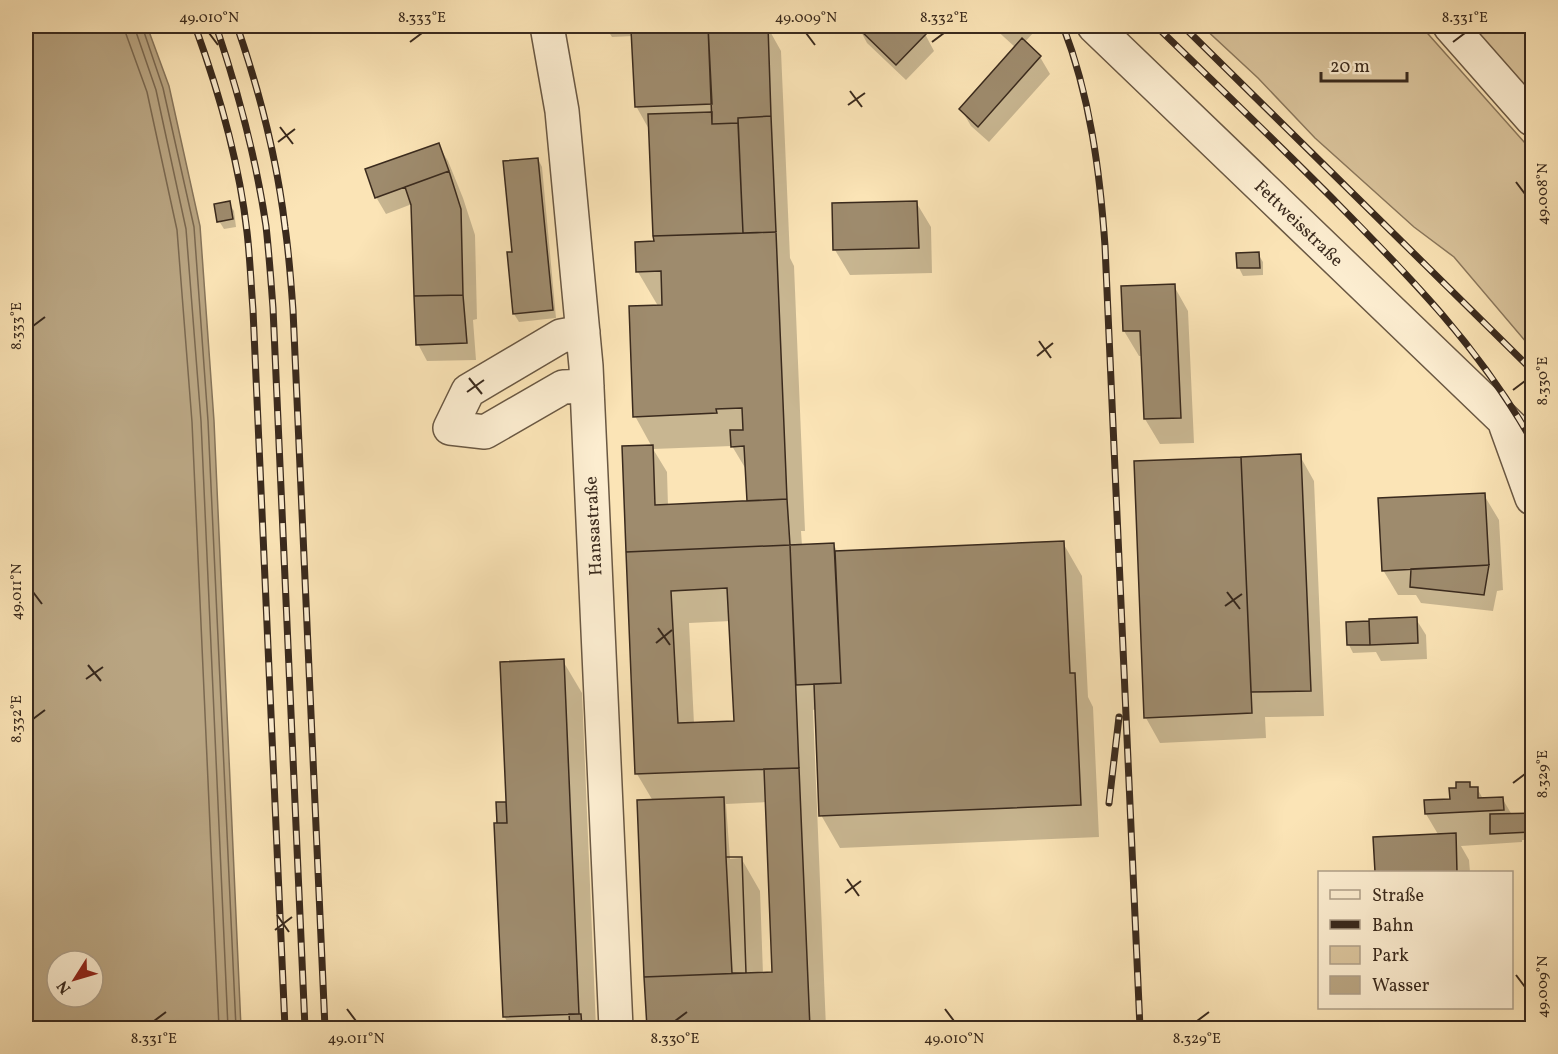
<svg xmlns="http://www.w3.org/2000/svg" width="1558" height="1054" font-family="Vollkorn,serif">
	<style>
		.green { fill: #dac49c; stroke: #8a775c; stroke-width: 1.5 }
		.water { fill: #b9a582; stroke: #86745a; stroke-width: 1.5; fill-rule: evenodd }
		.shadow { fill: #0003; fill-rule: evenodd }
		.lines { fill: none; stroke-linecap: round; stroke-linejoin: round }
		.shore { stroke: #7a6850; stroke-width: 1.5 }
		.building { fill: #9e8b6d; stroke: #3a2a1d; stroke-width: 1.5; fill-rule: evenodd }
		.minor-casing { stroke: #6a5843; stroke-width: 36 }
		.minor { stroke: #fcedd0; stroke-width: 33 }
		.rail-casing { stroke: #3a2a1d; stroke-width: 7 }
		.rail { stroke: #fcedd0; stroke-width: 4.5; stroke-dasharray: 14; stroke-linecap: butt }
		.ticks { fill: none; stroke: #3a2a1d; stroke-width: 2 }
		.labels { text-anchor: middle; stroke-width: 5; stroke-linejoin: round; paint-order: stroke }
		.street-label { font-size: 18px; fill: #3a2a1d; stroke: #fcedd0 }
		.neatline { fill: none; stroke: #3a2a1d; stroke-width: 2 }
		.ticks-label { font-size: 15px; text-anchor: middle; fill: #3a2a1d }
	</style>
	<rect width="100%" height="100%" fill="#fbe4b6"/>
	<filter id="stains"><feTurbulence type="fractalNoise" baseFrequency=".00333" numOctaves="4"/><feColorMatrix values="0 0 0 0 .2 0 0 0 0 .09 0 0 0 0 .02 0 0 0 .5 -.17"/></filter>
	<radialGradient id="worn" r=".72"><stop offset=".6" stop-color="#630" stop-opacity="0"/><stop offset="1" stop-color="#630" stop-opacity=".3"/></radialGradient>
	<!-- green -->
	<path class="green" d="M1202 26H1421L1532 151V349L1454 257 1414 227 1315 138 1258 78Z
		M1467 26H1532V100Z"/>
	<!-- water -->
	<path class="water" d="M26 26H147L169 86 200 226 214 421 241 1028H26ZM57 961H93V997H57Z"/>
	<!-- shadow -->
	<path class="shadow" d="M605 26H683V29L767 26 781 51 790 258 794 266 805 531H801L802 546 834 545 838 553 1063 543 1082 576 1088 697 1093 707 1099 837 840 848 821 815 816 709 813 710 826 1028H648L639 802 653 801 637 774 623 448 652 447 635 416 658 306 638 272 655 243V236L650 131 636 106 633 36 612 37ZM732 446 747 471 748 502 668 506 667 472 653 449ZM731 621 736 722 694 724 689 623ZM767 802 774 974H763L760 891 741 858 730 859 726 804Z
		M858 26H915L925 34 934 51 906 80 867 43Z
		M992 26H1028L1033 33 1024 43 1040 57 1050 74 989 142 971 126 961 109 1016 48Z
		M438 145 448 161 463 198 475 235 477 319 473 320 476 360 427 361 418 344 412 204 386 214 376 197Z
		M538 159 542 167 556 318 519 322 514 314V253Z
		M916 202 931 227 932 273 850 275 835 250 834 204Z
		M229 203 234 211 236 227 224 229 219 221Z
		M1258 254 1263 262V275L1243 276 1239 268Z
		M1174 286 1188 311 1194 443 1160 444 1145 419 1142 356H1139L1124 331 1122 288Z
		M1300 456 1314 481 1324 716 1265 717 1266 738 1160 743 1146 718Z
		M1484 495 1499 520 1503 590 1497 591 1493 611 1421 603 1416 595H1398L1383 570Z
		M1416 619 1426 635 1427 659 1381 661 1376 652 1353 653 1349 645 1348 624Z
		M563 661 582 693 596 1028H511L504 1016 497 804 508 803Z
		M1469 783 1472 789 1477 788 1483 799 1502 798 1512 815H1532V840H1522V842L1461 846 1469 860 1470 872H1377L1375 838 1439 836 1426 814 1451 801 1457 789Z"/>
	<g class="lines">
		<!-- shore -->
		<path class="shore" d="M125 26 126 34 147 92 177 230 192 422 219 1028
			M134 26 156 90 186 229 201 421 228 1028
			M142 26 163 88 194 227 208 421 236 1028"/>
	</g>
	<!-- building -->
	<path class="building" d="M708 26 712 104 635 107 631 30Z
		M708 26H768L771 116 738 118V123L712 124Z
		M856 26H917L926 34 896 65Z
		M1022 38 1041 56 978 127 959 109Z
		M712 112V124L738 123 743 233 653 236 648 114Z
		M771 116 776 232 743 233 738 118Z
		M439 143 449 171 375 198 365 169Z
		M538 158 553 310 513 314 507 252H512L503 161Z
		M449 171 461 209 463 295 414 296 411 205 405 187Z
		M230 201 233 219 217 222 214 204Z
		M917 201 919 248 833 250 832 203Z
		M776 232 787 499 747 501 744 446 731 447 730 430H743L742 408 716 409 717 413 633 417 629 306 662 305 661 271 636 272 635 242 654 241 653 236Z
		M1259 252 1260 268H1237L1236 253Z
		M1175 284 1181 418 1144 419 1140 331H1123L1121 286Z
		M463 295 467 343 416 345 414 296Z
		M653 445 655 505 787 499 790 545 626 552 622 446Z
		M1301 454 1311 691 1251 692 1241 457Z
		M1241 457 1252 713 1144 718 1134 461Z
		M1485 493 1489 565 1382 571 1378 498Z
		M1064 541 1070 673H1075L1081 805 819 816 814 684 841 683 835 551Z
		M834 543 841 683 796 685 790 545Z
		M790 545 799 768 635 774 626 552ZM727 588 734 721 678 723 671 591Z
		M1489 565 1484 595 1410 587 1411 569Z
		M1417 617 1418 643 1370 645 1369 619Z
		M1369 621 1370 645H1347L1346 622Z
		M564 659 579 1014 503 1017 494 823H507L500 662Z
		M799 768 810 1028H647L644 977 772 972 764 769Z
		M1456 782H1470V787H1478V798L1503 797 1504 810 1425 814 1424 800 1450 799 1449 788H1456Z
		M724 797 726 857H742L746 973 644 977 637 800Z
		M496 802H506L507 823H497Z
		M1532 813V832L1490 834V814Z
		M1456 833 1457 872H1375L1373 837Z
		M726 857H742L746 973H732Z
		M569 1014H581L582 1028H570Z"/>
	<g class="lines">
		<!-- minor casing -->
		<g class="minor-casing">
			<path id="minor" d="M547 26 562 111 586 366 616 1028
				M1094 26 1532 447
				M1450 26 1532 119
				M583 332 561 336 468 391 450 428 485 432 563 387 587 386
				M1506 426 1532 498"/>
		</g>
		<!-- minor -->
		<use href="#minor" class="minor"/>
		<!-- rail casing -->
		<g class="rail-casing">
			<path id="rail" d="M195 26C219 92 239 161 247 232 250 258 251 284 253 310L285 1028
				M216 26C238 91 256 158 266 226 269 253 271 281 273 308L305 1028
				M237 26C259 90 277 159 285 227 289 254 291 282 293 310L325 1028
				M1063 26C1090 96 1100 172 1105 246L1140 1028
				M1156 26C1214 82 1273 139 1331 197 1408 275 1477 344 1532 441
				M1183 26 1532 370
				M1109 803 1119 717"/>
		</g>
		<!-- rail -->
		<use href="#rail" class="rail"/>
	</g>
	<!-- ticks -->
	<path class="ticks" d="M209 33 218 45M806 33 815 45M410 42 422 33M932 42 944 33M1453 42 1465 33M850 91 862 107M848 105 865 93M280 127 293 144M278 142 295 129M1516 182 1525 194M33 326 45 317M1039 341 1051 358M1037 356 1053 343M469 378 482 394M1513 390 1525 381M467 392 484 380M33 592 42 604M1227 592 1240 609M1225 606 1242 594M658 628 670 645M656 643 672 630M88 665 101 681M86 679 103 667M33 719 45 710M1513 783 1525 774M847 879 859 896M845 893 861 881M277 915 289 932M275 930 292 917M1516 975 1525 987M347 1009 356 1021M945 1009 954 1021M154 1021 166 1012M675 1021 687 1012M1197 1021 1209 1012"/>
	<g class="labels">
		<!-- street labels -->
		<g class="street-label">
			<text transform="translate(1299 223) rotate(44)" y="6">Fettweisstraße</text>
			<text transform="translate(593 526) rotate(-93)" y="6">Hansastraße</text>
		</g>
	</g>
	<!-- margin -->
	<rect width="1558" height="1054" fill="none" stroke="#fbe4b6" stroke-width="66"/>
	<!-- legend -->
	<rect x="1318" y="871" width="195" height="138" fill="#fcedd0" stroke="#ae9f88" stroke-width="1.5"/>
	<rect x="1330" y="890" width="30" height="9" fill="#fcedd0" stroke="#ae9f88" stroke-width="1.5"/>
	<text x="1372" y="901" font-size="18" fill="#3a2a1d">Straße</text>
	<rect x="1330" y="920" width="30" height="9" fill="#3a2a1d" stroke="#ae9f88" stroke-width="1.5"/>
	<text x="1372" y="931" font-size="18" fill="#3a2a1d">Bahn</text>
	<rect x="1330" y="946" width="30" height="18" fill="#dac49c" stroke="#ae9f88" stroke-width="1.5"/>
	<text x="1372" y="961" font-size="18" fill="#3a2a1d">Park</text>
	<rect x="1330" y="976" width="30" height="18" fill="#b9a582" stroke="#ae9f88" stroke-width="1.5"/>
	<text x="1372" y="991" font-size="18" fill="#3a2a1d">Wasser</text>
	<!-- north arrow -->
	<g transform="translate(75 979) rotate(233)"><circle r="28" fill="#fcedd0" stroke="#ae9f88" stroke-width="1.5"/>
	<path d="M0-4.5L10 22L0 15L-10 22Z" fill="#8f2418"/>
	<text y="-9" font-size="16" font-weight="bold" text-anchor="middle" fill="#3a2a1d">N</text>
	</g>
	<!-- scale -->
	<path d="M1321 72v9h86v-9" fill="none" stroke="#3a2a1d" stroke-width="3"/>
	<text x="1330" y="72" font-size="18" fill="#3a2a1d" stroke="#fcedd0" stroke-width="4.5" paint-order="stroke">20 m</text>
	<rect x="33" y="33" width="1492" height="988" class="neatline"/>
	<g class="ticks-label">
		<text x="209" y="22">49.010°N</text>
		<text x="422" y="22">8.333°E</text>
		<text x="806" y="22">49.009°N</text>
		<text x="944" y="22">8.332°E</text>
		<text x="1465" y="22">8.331°E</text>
		<text transform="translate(1542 194) rotate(-90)" y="5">49.008°N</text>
		<text transform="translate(16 326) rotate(-90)" y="5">8.333°E</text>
		<text transform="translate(1542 381) rotate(-90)" y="5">8.330°E</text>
		<text transform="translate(16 592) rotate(-90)" y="5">49.011°N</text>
		<text transform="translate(16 719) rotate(-90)" y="5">8.332°E</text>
		<text transform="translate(1542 774) rotate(-90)" y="5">8.329°E</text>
		<text transform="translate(1542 987) rotate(-90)" y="5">49.009°N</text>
		<text x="154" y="1043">8.331°E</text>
		<text x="356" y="1043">49.011°N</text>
		<text x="675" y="1043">8.330°E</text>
		<text x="954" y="1043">49.010°N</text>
		<text x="1197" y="1043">8.329°E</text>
	</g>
	<rect width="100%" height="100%" filter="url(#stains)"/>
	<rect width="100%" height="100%" fill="url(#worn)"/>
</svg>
